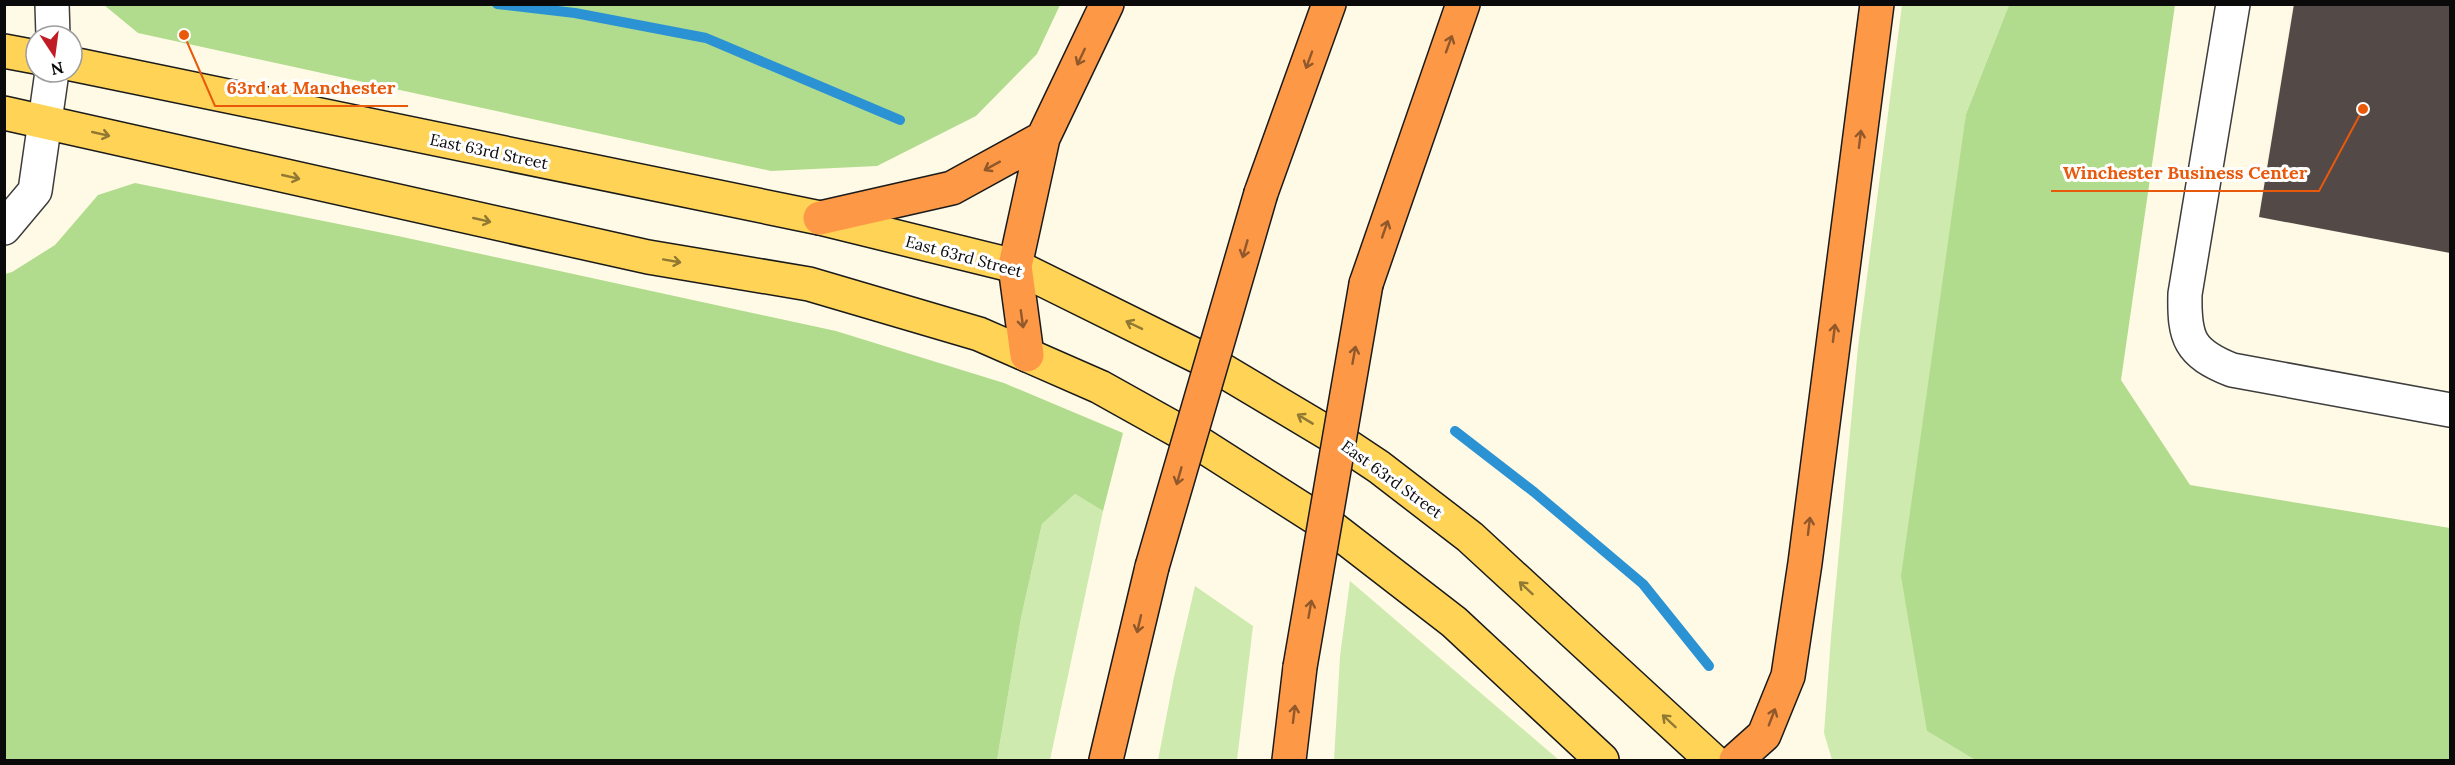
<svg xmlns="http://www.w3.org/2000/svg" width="2455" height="765" font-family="Lora,serif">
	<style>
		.green { fill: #ceeaaf }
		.forest { fill: #b2dc8d }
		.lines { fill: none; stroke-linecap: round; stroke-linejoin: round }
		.stream { stroke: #2b93d4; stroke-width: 10 }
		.building { fill: #534a46; filter: url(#shadow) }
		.minor-casing { stroke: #3d3d3d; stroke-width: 36 }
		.major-casing { stroke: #1b1b1b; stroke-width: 36 }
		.highway-casing { stroke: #1b1b1b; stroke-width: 36 }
		.minor { stroke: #fff; stroke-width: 33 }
		.major { stroke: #ffd456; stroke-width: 33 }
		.highway { stroke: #fd9846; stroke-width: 33 }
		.highway-bridge-casing { stroke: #1b1b1b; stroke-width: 36; stroke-linecap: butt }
		.highway-bridge { stroke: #fd9846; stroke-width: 33 }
		.oneway { stroke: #90582b }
		.oneway2 { stroke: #917934 }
		.labels { text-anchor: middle; stroke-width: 6; stroke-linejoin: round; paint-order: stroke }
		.street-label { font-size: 16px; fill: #0a0a0a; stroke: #fff }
		.leader { fill: none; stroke: #e8590c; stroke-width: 2 }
		.callout-dot { fill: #e8590c; stroke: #fff; stroke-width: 2 }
		.callout-label { font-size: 18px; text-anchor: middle; font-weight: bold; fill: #e8590c; stroke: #fff; stroke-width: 6; stroke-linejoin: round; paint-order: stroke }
	</style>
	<defs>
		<filter id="shadow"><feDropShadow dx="5.5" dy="-5.5" stdDeviation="3" flood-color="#0004"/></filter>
	</defs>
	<rect width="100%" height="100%" fill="#fffae6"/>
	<!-- green -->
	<path class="green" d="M1902 5H2009L1966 114 1927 731 1975 760H1832L1824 733 1831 637 1858 347Z
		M1075 494 1103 511 1050 760H997L1021 618 1042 524Z
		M1350 581 1559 760H1334L1340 656Z
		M1195 586 1253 626 1237 760H1158L1174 677Z"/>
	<!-- forest -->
	<path class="forest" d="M104 5H1060L1037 54 976 116 877 166 771 171 138 33Z
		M2009 5H2175L2121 380 2190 485 2450 528V760H1975L1927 731 1901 576 1966 114Z
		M135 183 398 236 836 331 1004 383 1123 433 1103 511 1075 494 1042 524 1021 618 997 760H5V274L12 272 55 245 98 195Z"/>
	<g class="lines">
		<!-- stream -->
		<path class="stream" d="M497 4 575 13 706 38 900 120
			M1455 431 1534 492 1643 584 1709 666"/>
	</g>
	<!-- building -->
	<path class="building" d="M2294 4H2450V253L2259 217Z"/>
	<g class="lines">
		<!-- minor casing -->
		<g class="minor-casing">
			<path id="minor" d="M52 4 53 36
				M2233 4 2185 294C2184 338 2189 353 2232 370L2450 410
				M4 228 35 191 52 72"/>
		</g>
		<!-- major casing -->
		<g class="major-casing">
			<path id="major" d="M4 51 36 57
				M72 64 820 218 1015 266 1207 361 1331 435 1379 467 1470 537 1712 760
				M4 113 648 257 809 284 979 334 1100 387 1186 435 1335 530 1454 622 1602 760"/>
		</g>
		<!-- highway casing -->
		<g class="highway-casing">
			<path id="highway" d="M1261 193 1329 4
				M820 218 952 188 1043 138
				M1366 284 1463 4
				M1027 355 1015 266 1043 138 1107 4
				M1106 760 1152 567
				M1289 760 1300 667
				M1736 760 1764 735 1788 676 1805 563 1877 4"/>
		</g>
		<!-- minor -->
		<use href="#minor" class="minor"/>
		<!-- major -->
		<use href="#major" class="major"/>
		<!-- highway -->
		<use href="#highway" class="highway"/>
		<!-- highway-bridge casing -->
		<g class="highway-bridge-casing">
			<path id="highway-bridge" d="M1152 567 1261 193
				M1300 667 1366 284"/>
		</g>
		<!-- highway-bridge -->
		<use href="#highway-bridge" class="highway-bridge"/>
	</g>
	<!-- one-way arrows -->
	<defs><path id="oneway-shaft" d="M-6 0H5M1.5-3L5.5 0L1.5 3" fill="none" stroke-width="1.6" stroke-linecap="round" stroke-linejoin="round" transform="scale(1.5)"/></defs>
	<g class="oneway">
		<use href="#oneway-shaft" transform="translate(1449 44) rotate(-70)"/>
		<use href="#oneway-shaft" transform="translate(1081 57) rotate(115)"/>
		<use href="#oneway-shaft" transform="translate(1309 60) rotate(110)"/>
		<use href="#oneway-shaft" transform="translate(1860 139) rotate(-83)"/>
		<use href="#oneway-shaft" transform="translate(992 166) rotate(151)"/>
		<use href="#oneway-shaft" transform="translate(1385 229) rotate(-71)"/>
		<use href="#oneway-shaft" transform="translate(1245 249) rotate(106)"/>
		<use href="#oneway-shaft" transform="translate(1022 319) rotate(82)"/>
		<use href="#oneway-shaft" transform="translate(1834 333) rotate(-83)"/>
		<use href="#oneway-shaft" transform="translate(1354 355) rotate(-80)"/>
		<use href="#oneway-shaft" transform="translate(1179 476) rotate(106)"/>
		<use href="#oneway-shaft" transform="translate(1809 526) rotate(-83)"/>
		<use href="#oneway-shaft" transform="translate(1310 609) rotate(-80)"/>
		<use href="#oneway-shaft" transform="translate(1139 624) rotate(103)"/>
		<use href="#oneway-shaft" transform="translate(1294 714) rotate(-83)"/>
		<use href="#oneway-shaft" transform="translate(1772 717) rotate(-69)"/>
	</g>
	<g class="oneway2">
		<use href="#oneway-shaft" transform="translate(101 134) rotate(13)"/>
		<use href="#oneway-shaft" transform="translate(291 177) rotate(13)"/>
		<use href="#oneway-shaft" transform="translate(482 220) rotate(13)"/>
		<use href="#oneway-shaft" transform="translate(672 261) rotate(10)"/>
		<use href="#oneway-shaft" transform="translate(1134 325) rotate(-154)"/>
		<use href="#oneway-shaft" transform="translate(1305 419) rotate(-149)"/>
		<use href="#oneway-shaft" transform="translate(1526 588) rotate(-137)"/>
		<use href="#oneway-shaft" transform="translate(1669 721) rotate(-137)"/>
	</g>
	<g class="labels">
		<!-- street labels -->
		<g class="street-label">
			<text transform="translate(489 151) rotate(12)" y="6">East 63rd Street</text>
			<text transform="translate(964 256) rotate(15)" y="6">East 63rd Street</text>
			<text transform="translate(1392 479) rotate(36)" y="6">East 63rd Street</text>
		</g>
	</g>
	<!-- callouts -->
	<path class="leader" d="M184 35L215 106H408M2363 109L2319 191H2051"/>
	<g class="callout-dot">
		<circle cx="184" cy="35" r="6"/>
		<circle cx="2363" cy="109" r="6"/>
	</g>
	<g class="callout-label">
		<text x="311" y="94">63rd at Manchester</text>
		<text x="2185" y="179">Winchester Business Center</text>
	</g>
	<!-- border -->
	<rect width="2455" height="765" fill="none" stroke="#0a0a0a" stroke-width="12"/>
	<!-- north arrow -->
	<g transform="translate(54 54) rotate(167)"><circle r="28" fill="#ffffff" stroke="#9d9d9d" stroke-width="1.5"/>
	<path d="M0-4.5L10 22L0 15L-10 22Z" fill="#bf1c25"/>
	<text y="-9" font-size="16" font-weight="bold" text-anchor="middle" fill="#0a0a0a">N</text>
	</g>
</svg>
